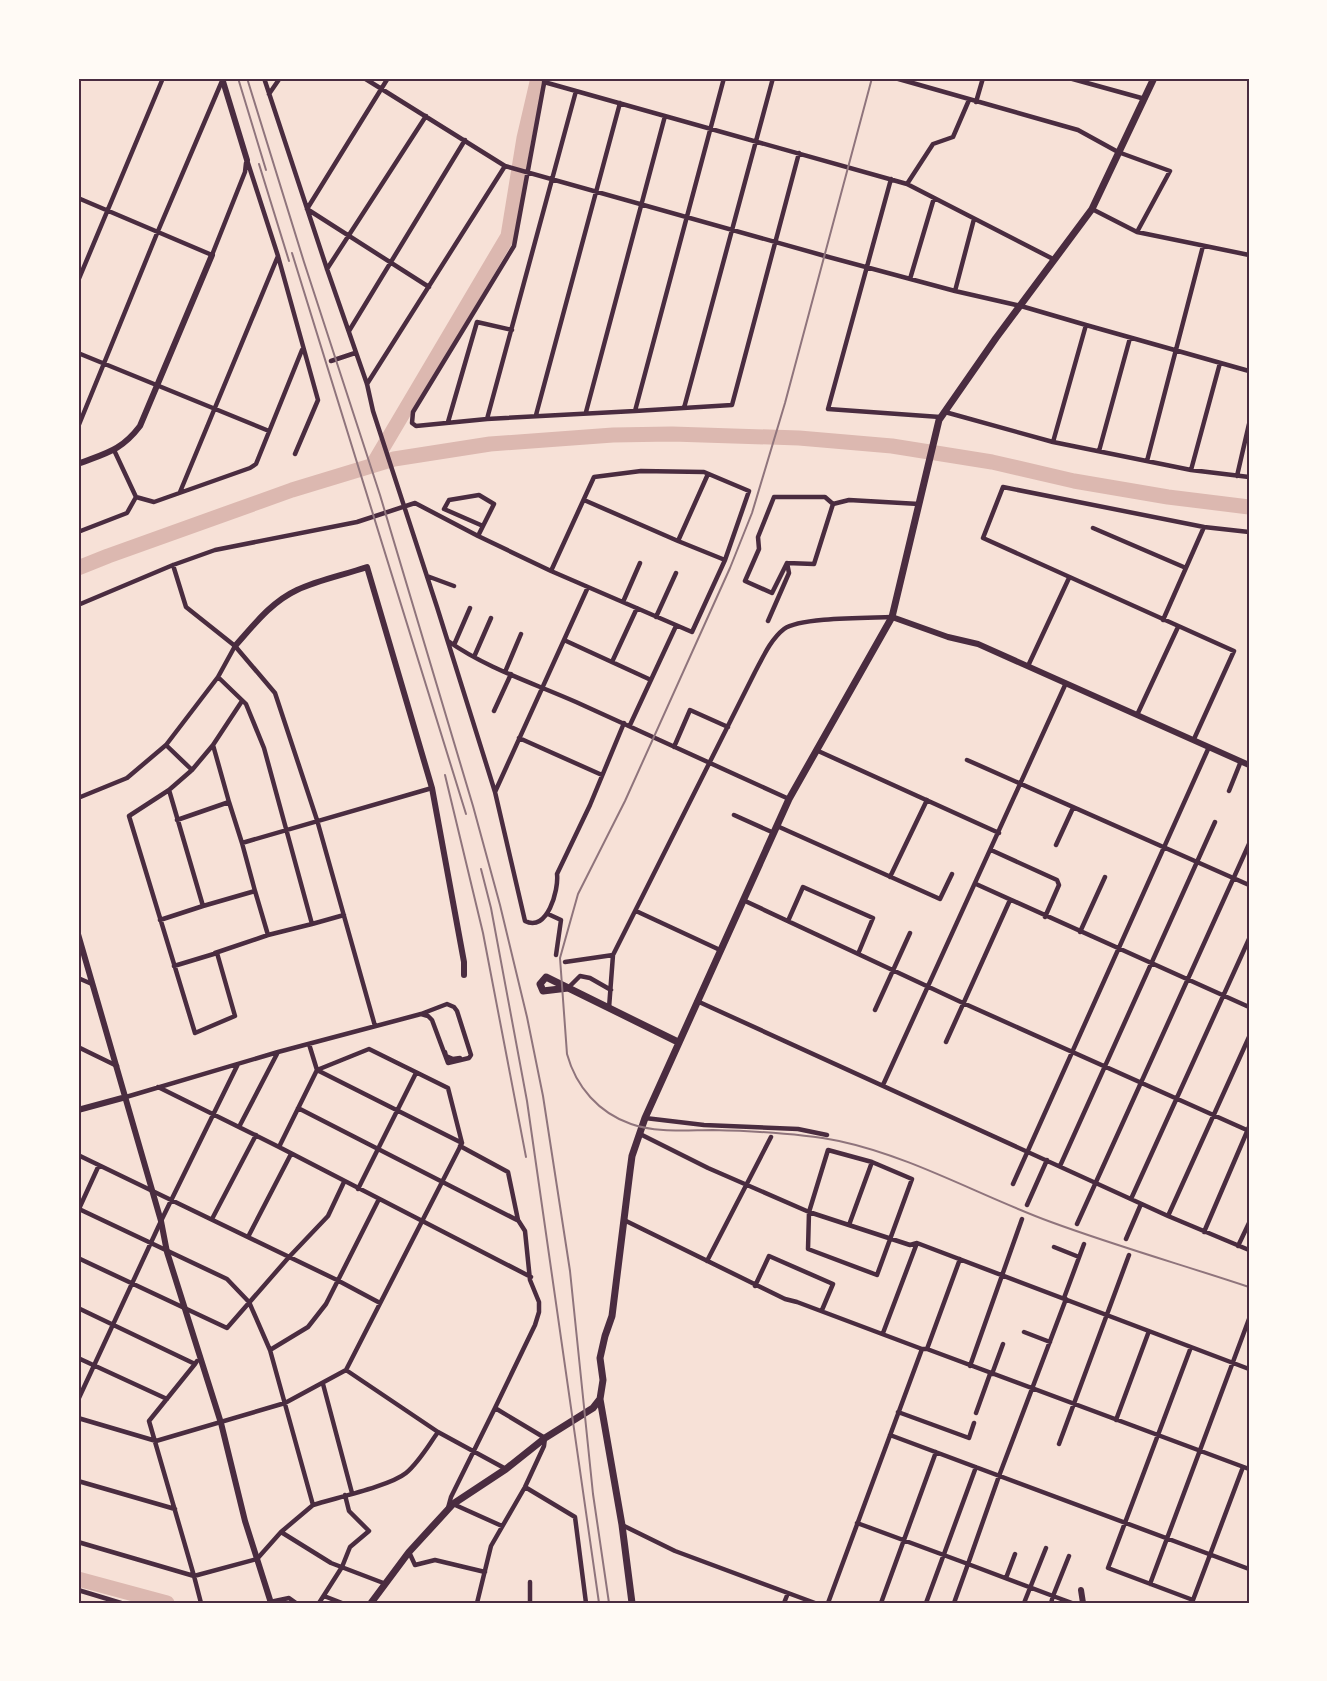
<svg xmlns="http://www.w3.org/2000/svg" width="1327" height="1681" font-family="Inter,sans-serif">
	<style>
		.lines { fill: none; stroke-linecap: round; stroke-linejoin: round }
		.river { stroke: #dcb8b0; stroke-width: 15 }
		.minor { stroke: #4a2c40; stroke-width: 4.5 }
		.tertiary { stroke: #4a2c40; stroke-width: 6 }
		.secondary { stroke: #4a2c40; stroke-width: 7 }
		.rail { stroke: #8f747c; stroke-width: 2 }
		.neatline { fill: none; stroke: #4a2c40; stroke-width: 2 }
	</style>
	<rect width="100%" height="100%" fill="#f7e1d7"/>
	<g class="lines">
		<!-- river -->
		<path class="river" d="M372 466 508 236 524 138 538 78
			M78 568 108 556 292 490 394 459 490 444 613 435 672 434 799 438 892 446 992 462 1074 481 1168 497 1249 507
			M78 1579 167 1603"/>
		<!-- minor -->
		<path class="minor" d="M264 78 327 269 367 384 373 411 437 607 495 792
			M364 78 505 166 825 256 955 291
			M388 78 307 209 429 287
			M545 78 514 246 413 412 412 423 416 426 487 419 635 411 724 78
			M895 78 1078 130 1118 152 1170 171 1137 232
			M1069 78 1145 99
			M544 82 907 184 1055 260
			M269 94 280 78
			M976 102 983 78
			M247 160 278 256 318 400 295 454
			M891 179 828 409 940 417
			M907 184 933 144 953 137 969 100
			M78 198 212 255 245 172 246 163
			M1092 209 1137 232 1249 255
			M327 269 426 116
			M910 279 934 198
			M78 281 163 78
			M477 322 512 330
			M1086 325 1249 371
			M349 331 465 140
			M78 353 269 431
			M331 361 355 353
			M367 384 505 166
			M684 408 773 78
			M635 411 732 405 799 153
			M586 412 665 116
			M945 412 1053 442 1086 325 1021 306 955 291 974 219
			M536 415 620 103
			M487 419 576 91
			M448 422 477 322
			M78 427 158 231 222 81
			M1053 442 1191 470 1249 477
			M114 450 136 497 154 502 250 468 256 464 302 350
			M1099 451 1130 338
			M1147 461 1203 246
			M1191 470 1220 363
			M1237 476 1249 424
			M180 492 278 256
			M584 500 678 541 708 474
			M833 504 814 564 787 563 772 593 745 581 759 549 758 537 774 497H825L833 504 849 500 919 504
			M1093 528 1186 568
			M78 532 127 513 136 497
			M478 536 494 504 479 495 449 500 444 509 483 526
			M678 541 725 560
			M173 565 186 607 235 646 275 693 317 820 375 1026
			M427 576 454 586
			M588 587 495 792 525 921C547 933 559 890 557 874L590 805 624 723
			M623 602 640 563
			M78 605 173 565 215 550 357 522 415 503 478 536 551 571 692 632 725 560 749 491 704 472 641 471 594 477 551 571
			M656 617 676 573
			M1163 620 1204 527 1249 532
			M768 621 789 573 787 563
			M564 640 651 680
			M448 641C486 668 533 683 576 702 647 734 718 767 789 799
			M454 645 470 608
			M474 657 491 618
			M612 662 637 608
			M1028 666 1069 578
			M505 672 521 634
			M218 677 246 704 264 748 312 924 268 935
			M494 711 511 674
			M1137 715 1178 627
			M630 725 676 626
			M519 738 602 775
			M1194 739 1234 651 983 538 1003 487 1204 527
			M166 745 192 770 169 790 203 906 255 891 242 843
			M213 745 242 701
			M674 747 690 710 728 727
			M816 750 999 833
			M967 760 1249 885
			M192 770 213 745 229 802
			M169 790 129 816 195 1033 235 1016 217 953 174 966
			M1229 791 1241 761
			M78 798 127 778 166 745 218 677 235 646
			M734 815 774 833
			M177 820 229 802 242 843 432 788
			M777 826 940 899 952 874
			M1056 845 1073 808
			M991 850 1057 880 1059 885 1045 917
			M890 877 927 800
			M976 884 1249 1007
			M743 900 963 1003 1249 1131
			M636 911 720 950
			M548 914 561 920 556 955
			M160 920 203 906
			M788 921 803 887 873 918 858 954
			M312 924 344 915
			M1080 932 1105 877
			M215 953 268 935 255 891
			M565 962 613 955
			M78 978 92 984
			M568 988 580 976 590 978 611 990
			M697 1001 1168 1216 1249 1250
			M609 1008 613 955 755 672C763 657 771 639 784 629 800 617 869 618 891 617
			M875 1010 910 933
			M946 1042 1010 900
			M309 1044 317 1070 369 1049 448 1088 462 1143 346 1370
			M78 1047 117 1066
			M445 1052 446 1056 453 1059 460 1058
			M883 1085 1066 683
			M158 1087 279 1147 317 1070 462 1143
			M126 1097 278 1052 421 1014 447 1004 454 1007 457 1011 471 1055 469 1058 448 1063 432 1020 428 1016 421 1014
			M298 1108 517 1220
			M645 1118 704 1125 798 1129 827 1135
			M239 1127 278 1052
			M640 1134 708 1168 809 1212 910 1245 917 1243 1249 1369
			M460 1146 508 1172 518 1220 525 1231 530 1280 539 1302V1312L535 1325 495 1408 545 1438 544 1446 525 1487 491 1546 477 1603
			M279 1147 531 1277
			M828 1150 872 1162 912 1179 877 1275 808 1249 809 1212Z
			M78 1155 337 1280 380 1303
			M1060 1166 1215 822
			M1013 1184 1209 747
			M358 1189 416 1073
			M379 1199 326 1304 308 1327 270 1350 313 1505C335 1498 390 1486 406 1473 419 1462 428 1446 438 1432
			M1131 1199 1249 939
			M1027 1205 1047 1160
			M79 1209 227 1279 249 1302 270 1350
			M78 1211 99 1165
			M1168 1216 1249 1037
			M212 1219 256 1135
			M624 1220 785 1299 797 1302 922 1349H927L1249 1469
			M1077 1224 1249 844
			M849 1225 872 1162
			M1204 1232 1249 1127
			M248 1237 291 1154
			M1126 1239 1141 1204
			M1238 1246 1249 1223
			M1054 1247 1079 1257
			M78 1258 227 1328 289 1257 328 1216 344 1182
			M707 1261 771 1137
			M755 1286 769 1256 833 1284 822 1310
			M1064 1298 1084 1244
			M1066 1299 999 1476 968 1564 1053 1596 1069 1556
			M78 1308 195 1364 197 1361
			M1024 1332 1050 1342
			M883 1333 917 1243
			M1191 1347 1108 1568 1193 1600 1243 1467
			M927 1349 960 1259
			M78 1358 167 1399
			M970 1366 1022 1219
			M992 1374 1003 1344
			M323 1384 352 1493
			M78 1400 161 1221 238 1064
			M898 1412 969 1438 974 1423
			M976 1413 990 1374
			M78 1418 156 1441 285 1403 346 1370 438 1432 506 1469
			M1116 1420 1149 1331
			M890 1435 1249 1569
			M1059 1444 1129 1255
			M78 1481 175 1509
			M525 1487 575 1517 586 1603
			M453 1504 502 1526
			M448 1508 451 1497 495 1408
			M857 1523 968 1564 954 1603
			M622 1525 675 1551 815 1603
			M281 1532 313 1505
			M78 1542 194 1576
			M409 1552 415 1565 435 1560 485 1572
			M194 1576 149 1421 195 1364
			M1006 1578 1015 1554
			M1150 1584 1249 1319
			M78 1590 121 1603
			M324 1596 342 1603
			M270 1602 289 1598 296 1603
			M201 1603 194 1576 257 1559 281 1532 331 1563 386 1584
			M319 1603 342 1567 350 1547 369 1531 349 1511 345 1495
			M530 1603V1582
			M784 1603 788 1593
			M828 1603 922 1349
			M881 1603 936 1452
			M926 1603 976 1467
			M1024 1603 1046 1548
			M1051 1603 1053 1596 1072 1603"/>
		<!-- tertiary -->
		<path class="tertiary" d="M222 78 247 160
			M78 464C106 453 121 451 140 426L212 255
			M892 617 948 637 978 644 1249 765
			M235 646C253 626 271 602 297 590 318 580 344 575 367 567L432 788 464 962V975
			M78 934 161 1221 167 1252 221 1423 245 1521 271 1603
			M78 1110 126 1097
			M1081 1590 1083 1603"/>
		<!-- secondary -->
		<path class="secondary" d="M568 988 543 991 540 984 546 977 678 1042
			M600 1399 622 1525 632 1603
			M371 1603 409 1552 453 1504 506 1469 545 1438 593 1408 600 1399 603 1380 600 1358 605 1336 612 1316 630 1171 632 1156 645 1118 789 799 892 617 939 420 996 338 1092 209 1154 78"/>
		<!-- rail -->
		<path class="rail" d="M238 78 266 170
			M247 78 304 262 380 495 473 806 500 905 527 1017 543 1096 570 1271 593 1494 609 1603
			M872 78 785 403 752 513 730 568 625 801 578 894 560 958 567 1054C576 1087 599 1113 631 1124 656 1133 687 1130 713 1130 755 1131 798 1133 839 1141 913 1157 980 1196 1051 1222 1116 1246 1183 1265 1249 1287
			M259 164 289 261
			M292 253 466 814
			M445 775 483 933 526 1157
			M481 869 491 908 527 1101 599 1603"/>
	</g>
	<!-- border -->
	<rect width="1327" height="1681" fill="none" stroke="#fffaf5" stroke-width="159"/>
	<rect x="80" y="80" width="1168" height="1522" class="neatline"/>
</svg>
